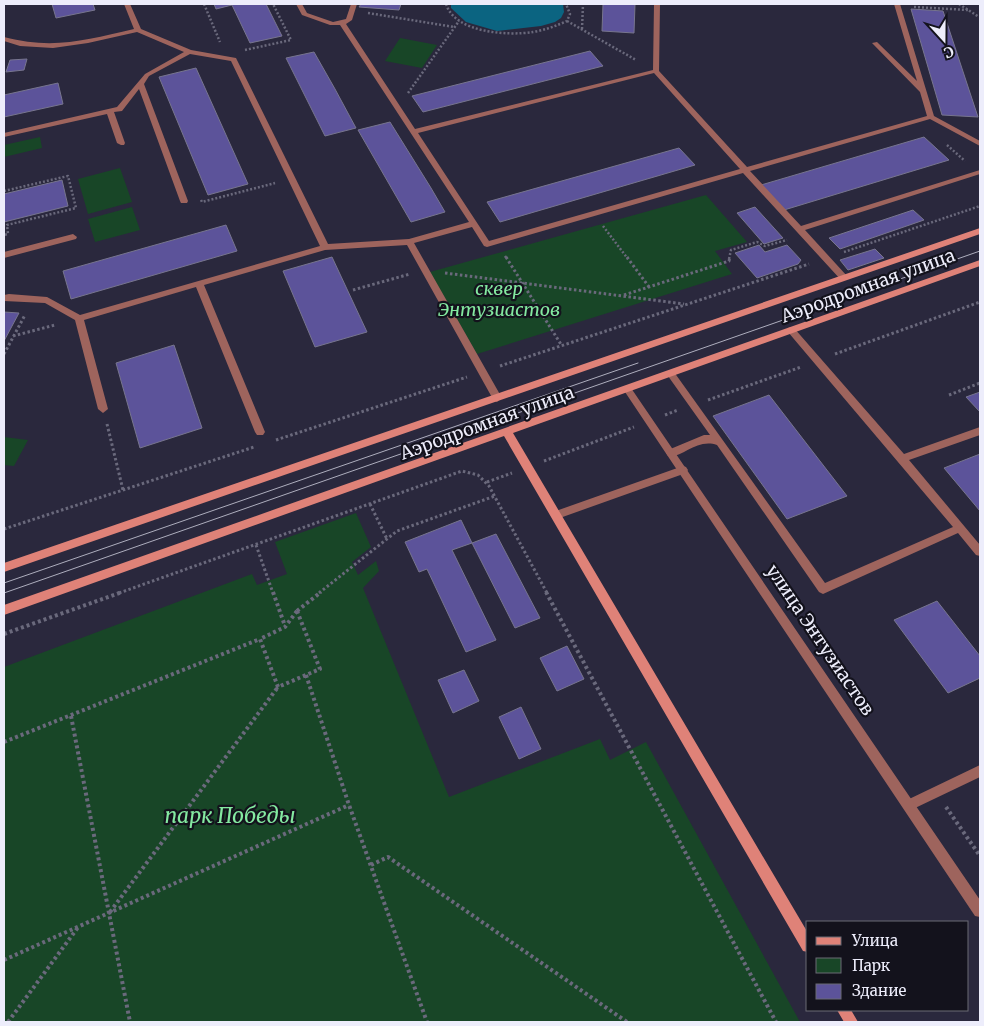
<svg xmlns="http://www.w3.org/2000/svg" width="984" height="1026" font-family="Merriweather,serif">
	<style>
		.green { fill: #184627 }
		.water { fill: #0b6481 }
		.building { fill: #5c539a; stroke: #77758e }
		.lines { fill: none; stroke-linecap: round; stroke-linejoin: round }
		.path-far2 { stroke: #6a697c; stroke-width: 2.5; stroke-dasharray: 2 2; stroke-linecap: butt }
		.path-far1 { stroke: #6a697c; stroke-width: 3; stroke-dasharray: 2.5 2.5; stroke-linecap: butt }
		.path { stroke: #6a697c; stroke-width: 4; stroke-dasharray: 3 3; stroke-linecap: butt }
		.lane { fill: #9e645d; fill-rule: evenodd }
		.street { fill: #9e645d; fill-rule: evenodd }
		.secondary { fill: #df8278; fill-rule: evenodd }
		.tram { stroke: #aeaebe; stroke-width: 1 }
		.labels { text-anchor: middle; stroke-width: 4.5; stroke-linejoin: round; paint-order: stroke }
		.street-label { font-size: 18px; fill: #ededfb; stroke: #13121c }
		.park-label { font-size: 18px; font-style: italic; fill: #84eaa1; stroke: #13121c }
		.near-park-label { font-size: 21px; font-style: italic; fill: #84eaa1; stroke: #13121c }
	</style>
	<rect width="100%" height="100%" fill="#2a283d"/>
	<!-- green -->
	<path class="green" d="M400 38 437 45 422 68 385 61Z
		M40 137 42 148 4 157V145Z
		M120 168 132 202 88 214 78 179Z
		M706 195 747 242 715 251 732 274 477 354 430 272Z
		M132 207 140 230 95 242 88 219Z
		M4 437 28 440 14 466 4 465Z
		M356 513 371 547 352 562 358 575 376 561 379 571 363 588 449 797 600 739 610 760 646 742 800 1022H4V667L252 574 257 585 287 574 275 542Z"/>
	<!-- water -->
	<path class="water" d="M451 4H563L564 12 561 18 555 22 541 26 497 31 466 22 451 8Z"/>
	<!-- building -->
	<path class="building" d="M52 4H93L95 10 56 18Z
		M214 4H266L282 36 250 43 232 5 216 9Z
		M361 4H401L399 10 359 7Z
		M603 4H635L634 33 602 31Z
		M911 9 943 11 978 117 942 115Z
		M590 51 603 66 423 112 412 96Z
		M314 52 335 89 356 128 325 136 286 58Z
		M27 59 24 70 6 72 10 60Z
		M196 68 248 184 208 195 159 77Z
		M58 83 63 104 4 117V95Z
		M390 122 431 188 445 212 411 222 358 130Z
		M924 137 949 160 784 210 761 185Z
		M679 148 695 165 500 222 487 202Z
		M62 180 68 206 4 222V194Z
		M755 207 783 238 764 244 737 213Z
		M913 210 924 220 840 249 829 238Z
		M226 225 237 251 71 299 63 271Z
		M759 245 765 252 787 245 801 260 798 264 757 278 735 253Z
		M875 249 884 258 848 270 840 260Z
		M332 257 367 332 315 347 283 271Z
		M4 312 19 313 4 341Z
		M174 345 202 428 140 448 116 363Z
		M980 392V412L966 397Z
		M769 395 847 496 787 519 713 416Z
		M980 454V511L944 468Z
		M461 520 472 543 452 550 496 640 466 652 427 569 419 572 405 542Z
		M496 534 540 618 515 628 472 543Z
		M937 601 980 656V678L948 693 894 620Z
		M567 646 584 679 557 691 540 658Z
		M464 670 479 701 453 713 438 680Z
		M521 707 541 749 519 759 499 717Z"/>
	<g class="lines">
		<!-- path-far2 -->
		<path class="path-far2" d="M204 4 220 42
			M446 4C455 33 508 36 533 32 545 30 556 26 567 21L570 14 566 4
			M959 4 979 17
			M914 7 968 10
			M368 13 454 27
			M567 21 636 60
			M582 29 583 4
			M245 50 291 40 273 4
			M408 93 459 21
			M947 145 965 161
			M4 191 68 176 76 208 7 225 8 234 4 235
			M201 200 202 202 275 183
			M603 226 628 259
			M844 252 980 206
			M505 256 507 259
			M729 259 731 250 757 242 765 246 787 240"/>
		<!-- path-far1 -->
		<path class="path-far1" d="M506 257 562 346
			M627 257 649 287
			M445 273 684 304
			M353 290 410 274
			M624 295 729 261 730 257
			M13 336 55 325
			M4 354 25 315
			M835 354 980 302
			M500 366 809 264
			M949 395 980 383
			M708 400 801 367
			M665 415 678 410
			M107 424 123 490
			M276 440 467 377
			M544 461 634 427
			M487 482 512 473
			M370 504 387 539
			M4 529 254 447
			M256 545 273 593
			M119 593 462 471 478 475 489 486 547 593
			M319 593 397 531 495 496"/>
		<!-- path -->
		<path class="path" d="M273 592 285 626
			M546 592 776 1022
			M297 611 321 592
			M297 611 320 669 278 687 260 639 285 627Z
			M4 634 122 592
			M306 675 349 805 427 1022
			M71 716 130 1022
			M4 742 260 639
			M946 807 980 856
			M371 865 388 857 627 1022
			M110 912 278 687
			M4 960 349 805
			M8 1022 79 926"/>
		<!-- lane -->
		<path class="lane" d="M124 4H130L141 29 191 50 236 58 328 244 409 239 469 222 340 25H330L302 15 296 4H302L307 13 333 22 346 19 351 4H357L352 20 346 24 415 129 653 70 654 4H660L659 71 747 167 927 116 920 92 872 43 877 42 917 81 894 4H900L934 116 980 141V146L930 119 750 171 801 226 980 170V174L805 230 847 276V280H841L743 173 487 247 484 246 472 227 414 243 502 398 497 402 494 401 407 245 325 250 204 285 265 432 263 435H257L255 432 196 287 84 320 108 409 103 413 98 409 75 320 45 303 4 301V295L9 294 47 297 80 315 320 246 231 61 190 54 149 76 144 84 188 201 187 203H181L180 201 139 89 122 111 114 112 125 143 124 145H121L117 143 107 114 4 137V133L117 107 145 74 184 52 137 32 88 43 53 48 20 46 4 41V37C53 50 86 40 134 29ZM654 73 740 169 489 241 418 133Z
			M73 234 77 237 76 239 4 258V252Z
			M791 327 794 328 904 454 980 427V435L909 460 980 545V556L976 555 958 533 823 594 819 592 717 445C696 438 682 459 668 456L666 453 668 450 704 435H710L668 376 667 374 668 372H674L825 583 953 527 788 332 787 330 788 328Z
			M683 466 686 467 688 470 686 473 557 519 553 518 552 515 553 512Z
			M980 765V777L913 809 909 811 905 809 903 805 905 801Z"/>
		<!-- street -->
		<path class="street" d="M628 386 631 388 980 900V917L975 916 625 392 623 390 625 388Z"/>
		<!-- secondary -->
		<path class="secondary" d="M980 228V234L4 572V563Z
			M980 260V266L513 433 808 933V952L803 951 504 436 4 615V605Z
			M837 1010H851L858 1022H844Z"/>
		<!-- tram -->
		<path class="tram" d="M4 583 638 363
			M4 593 980 251"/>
	</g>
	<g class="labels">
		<!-- street labels -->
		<g class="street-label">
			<text transform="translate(868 286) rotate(-20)" y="6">Аэродромная улица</text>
			<text transform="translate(487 423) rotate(-20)" y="6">Аэродромная улица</text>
			<text transform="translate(820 640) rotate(56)" y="6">улица Энтузиастов</text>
		</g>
		<!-- park labels -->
		<g class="park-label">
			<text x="499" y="295">сквер<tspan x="499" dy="21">Энтузиастов</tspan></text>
		</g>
		<!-- near-park labels -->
		<g class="near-park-label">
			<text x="230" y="823">парк Победы</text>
		</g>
	</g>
	<!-- border -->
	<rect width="984" height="1026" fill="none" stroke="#ededfb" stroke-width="10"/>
	<!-- legend -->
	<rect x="806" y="921" width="162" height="90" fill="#13121c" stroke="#6a6a75"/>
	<rect x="816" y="937" width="25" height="8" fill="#df8278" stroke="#6a6a75"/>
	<text x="852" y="946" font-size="15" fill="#ededfb">Улица</text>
	<rect x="816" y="958" width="25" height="15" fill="#184627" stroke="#6a6a75"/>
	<text x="852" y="971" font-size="15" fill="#ededfb">Парк</text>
	<rect x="816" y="984" width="25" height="15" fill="#5c539a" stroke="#6a6a75"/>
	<text x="852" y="996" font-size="15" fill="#ededfb">Здание</text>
	<!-- north arrow -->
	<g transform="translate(944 40) rotate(159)" stroke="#13121c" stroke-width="4" paint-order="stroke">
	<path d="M0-4L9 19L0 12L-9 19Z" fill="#ededfb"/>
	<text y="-8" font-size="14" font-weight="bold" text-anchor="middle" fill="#ededfb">С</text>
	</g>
</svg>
